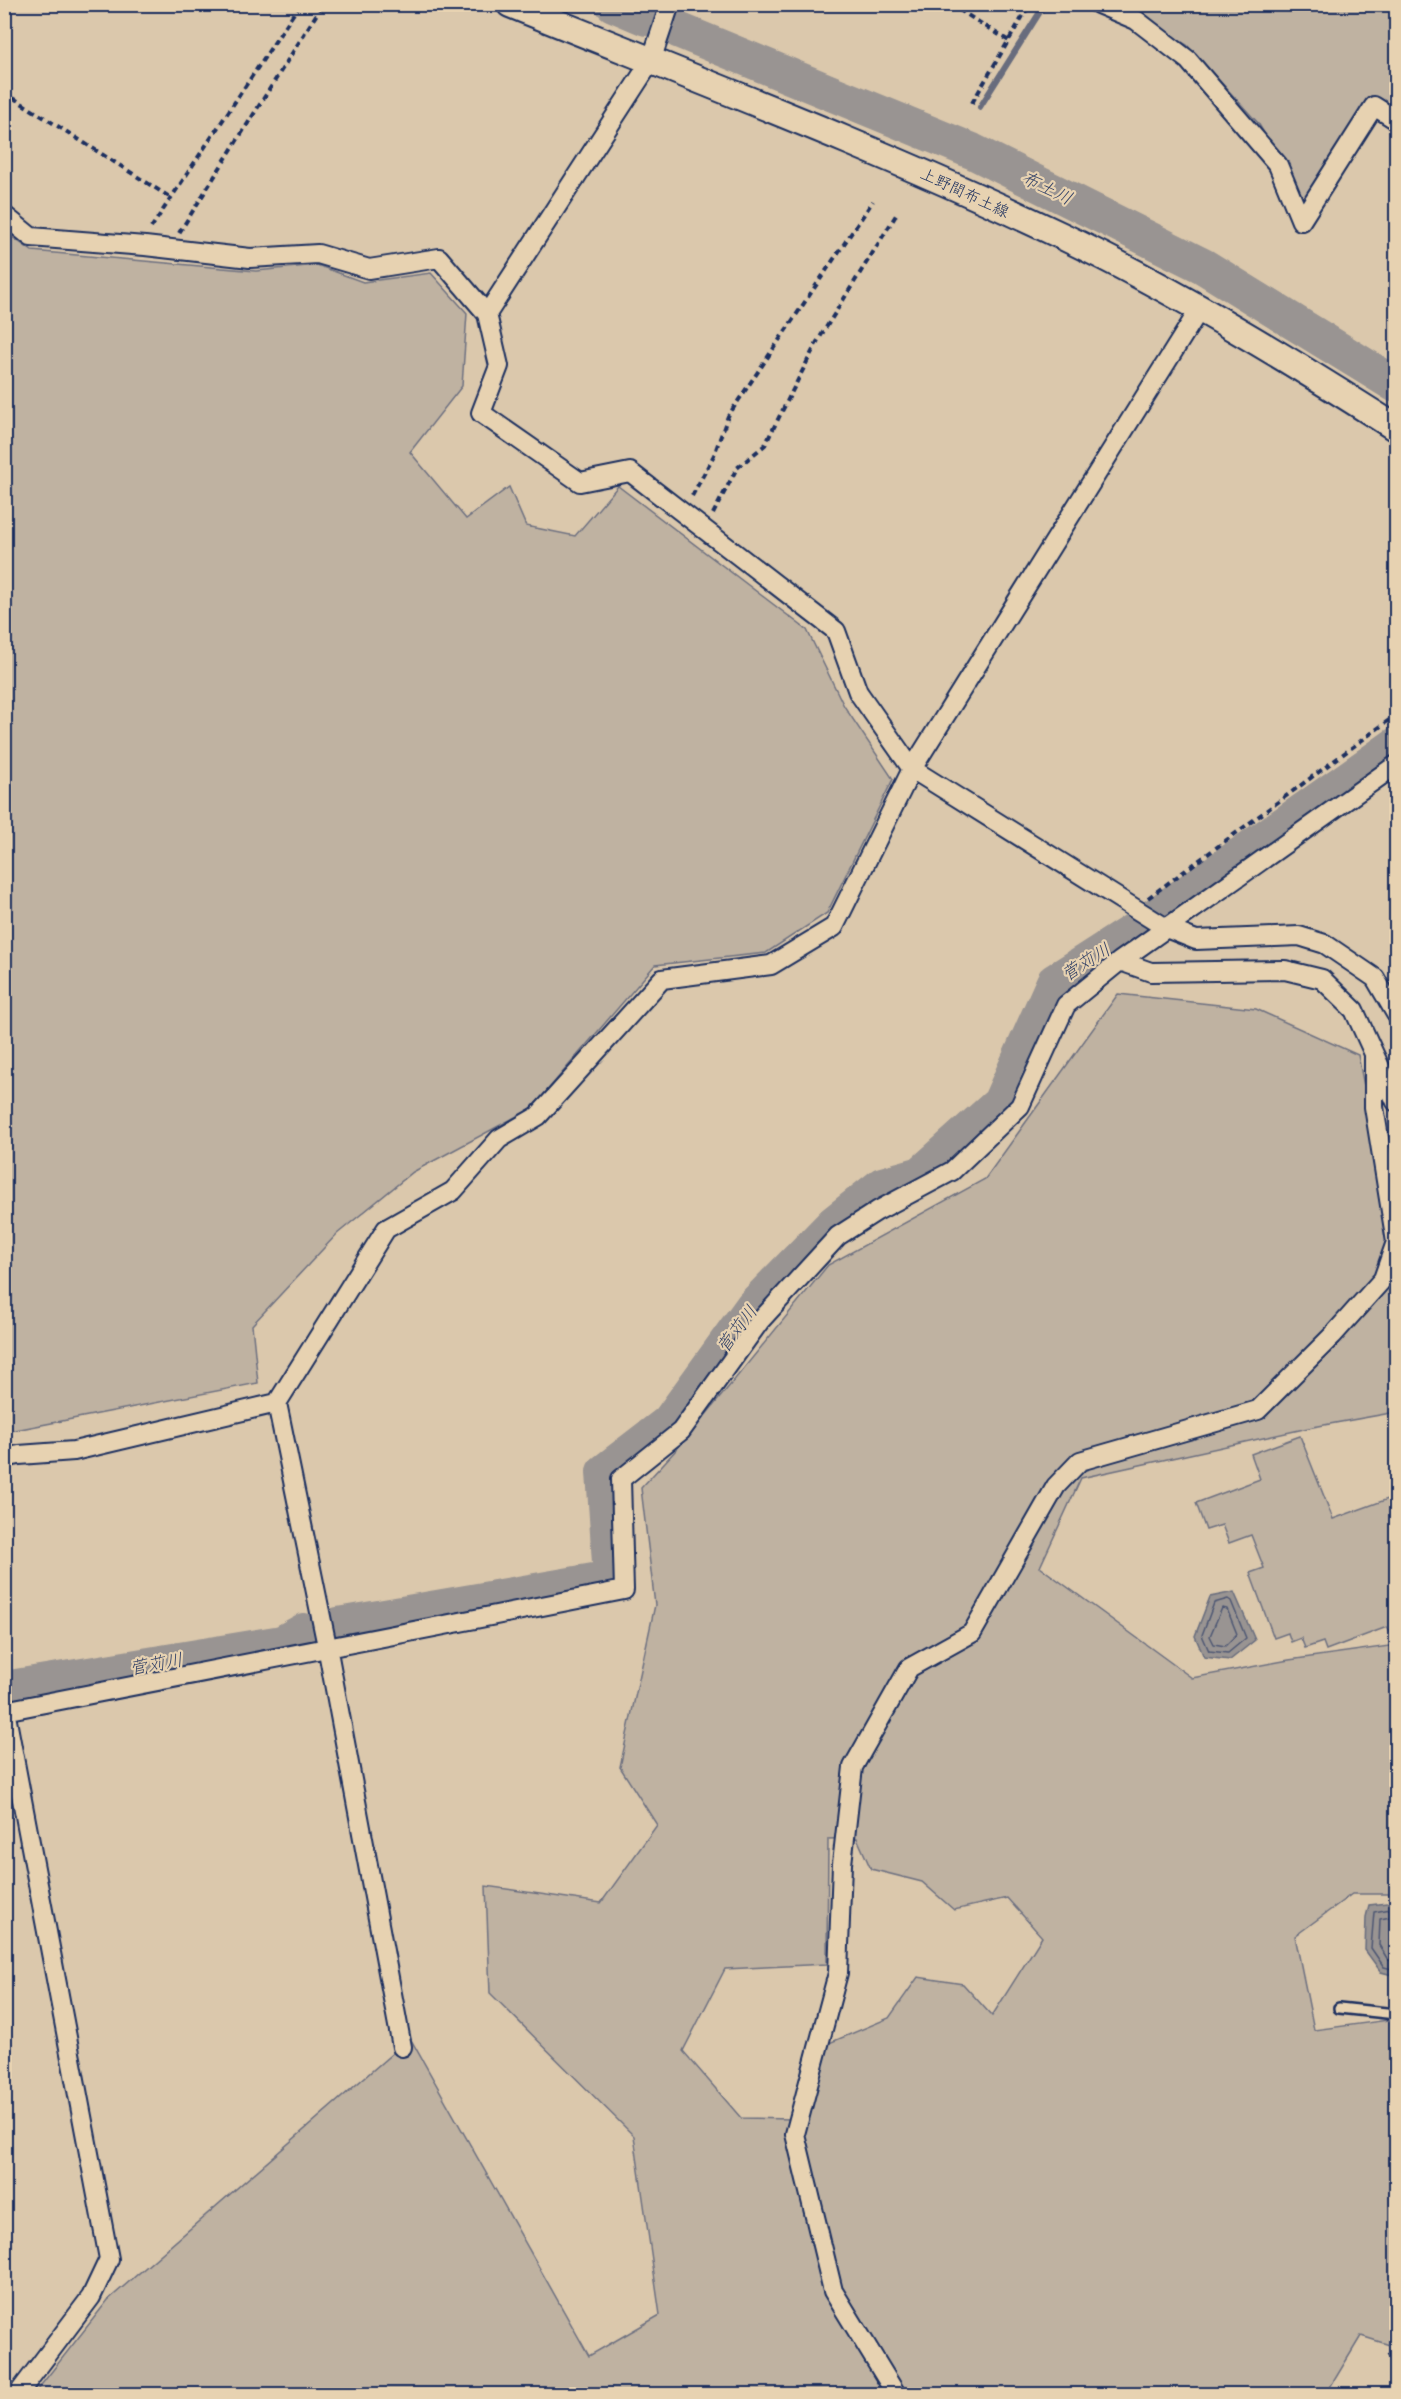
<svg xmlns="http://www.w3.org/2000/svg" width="1401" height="2399" font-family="Kalam,'Klee One',sans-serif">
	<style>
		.green { fill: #bfb2a1; stroke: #6d7080; stroke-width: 1.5; fill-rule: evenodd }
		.water { fill: #999492; stroke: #676c7d; stroke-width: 1.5 }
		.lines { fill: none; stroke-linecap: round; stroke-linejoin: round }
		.shore { stroke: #4d5773; stroke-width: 1.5 }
		.stream { stroke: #676c7d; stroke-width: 6 }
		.river { stroke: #999492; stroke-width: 36 }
		.service-casing { stroke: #1b2f5e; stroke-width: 14 }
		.minor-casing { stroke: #1b2f5e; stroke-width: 22 }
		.secondary-casing { stroke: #1b2f5e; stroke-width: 30 }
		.path { stroke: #1b2f5e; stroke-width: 4; stroke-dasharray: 6 4.5; stroke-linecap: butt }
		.service { stroke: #e7d2b1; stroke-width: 9 }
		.minor { stroke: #e7d2b1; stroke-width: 18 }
		.secondary { stroke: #e7d2b1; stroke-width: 26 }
		.labels { text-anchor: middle; stroke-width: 4.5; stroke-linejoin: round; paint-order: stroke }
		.street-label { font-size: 16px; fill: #1b2f5e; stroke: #e7d2b1 }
		.water-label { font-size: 18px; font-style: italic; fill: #344368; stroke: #e7d2b1 }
	</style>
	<rect width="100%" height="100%" fill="#dbc8ac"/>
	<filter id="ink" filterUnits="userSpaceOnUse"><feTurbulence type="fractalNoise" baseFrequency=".0167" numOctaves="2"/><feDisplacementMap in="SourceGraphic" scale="12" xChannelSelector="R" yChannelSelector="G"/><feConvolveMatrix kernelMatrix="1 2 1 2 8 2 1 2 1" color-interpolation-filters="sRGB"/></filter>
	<g filter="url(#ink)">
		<!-- green -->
		<path class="green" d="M1120 5H1396V100L1392 107 1371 96 1306 202 1258 123 1187 45Z
			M5 232 32 251 256 271 317 265 363 282 431 273 467 313 462 386 410 452 466 519 509 487 526 526 575 536 618 486 807 630 844 706 893 779 827 913 766 953 655 965 532 1108 413 1172 337 1234 252 1325 258 1383 5 1432Z
			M1118 994 1256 1009 1358 1055 1396 1254V1412L1313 1427 1081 1478 1040 1567 1192 1678 1289 1660 1396 1645V1894H1352L1295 1936 1314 2030 1396 2019V2347L1361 2336 1326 2394H34L108 2300 410 2038 589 2356 660 2315 634 2136 490 1993 486 1886 601 1903 657 1825 620 1767 655 1605 641 1488 687 1438 828 1265 985 1179ZM857 1838 871 1869 922 1882 954 1910 1007 1898 1042 1937 992 2016 963 1984 918 1977 889 2018 810 2051 792 2119 741 2118 683 2051 725 1969 827 1964 828 1839Z
			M1300 1436 1333 1519 1396 1496V1632L1391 1634 1387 1627 1326 1650 1323 1642 1305 1648 1301 1638 1291 1642 1288 1633 1274 1638 1250 1573 1264 1568 1251 1535 1229 1543 1222 1525 1206 1530 1196 1503 1260 1479 1251 1454Z"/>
		<!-- water -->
		<path class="water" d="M1234 1592 1255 1640 1230 1660 1204 1657 1195 1636 1210 1597Z
			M1396 1902V1976L1381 1972 1365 1950 1366 1917 1369 1905Z"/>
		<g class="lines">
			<!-- shore -->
			<path class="shore" d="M1228 1599 1231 1601 1246 1638 1228 1653 1209 1651 1202 1635 1214 1603Z
				M1222 1608 1227 1609 1237 1634 1225 1646 1214 1644 1210 1636Z
				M1396 1908 1374 1912 1371 1948 1384 1967 1396 1970
				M1396 1916 1380 1919 1379 1945 1388 1960 1396 1962"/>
			<!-- stream -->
			<path class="stream" d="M980 107 1045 4"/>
			<!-- river -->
			<path class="river" d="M613 4 646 18
				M678 30 972 151 1203 266 1396 385
				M1156 915 1396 745
				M338 1625 611 1578 604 1472 669 1422 753 1306 834 1223 882 1185 921 1174 1000 1103 1054 982 1135 930
				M4 1689 282 1643 304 1631"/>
			<!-- service casing -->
			<g class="service-casing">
				<path id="service" d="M1339 2008 1396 2014"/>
			</g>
			<!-- minor casing -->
			<g class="minor-casing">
				<path id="minor" d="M1098 4 1136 20 1188 60 1278 165 1301 221 1374 106 1396 120
					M4 215 31 237 145 246 250 258 318 254 369 269 439 258 487 314 499 366 481 413 580 482 630 472 836 631 858 692 912 769 1166 928 1196 940 1299 936 1325 944 1375 978 1396 1014
					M487 314 651 61 670 4
					M1120 961 1151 972 1285 970 1322 979 1354 1010 1396 1102
					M4 1458 19 1455 74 1451 277 1403
					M5 1710 109 2259 91 2297 18 2394
					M4 1711 624 1590 621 1479 681 1431 760 1321 838 1236 877 1211 952 1171 1020 1106 1066 1005 1120 961 1396 765
					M402 2047 327 1646 277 1403 386 1229 453 1191 499 1139 538 1116 662 979 771 965 834 927 912 769 1201 307
					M896 2394 833 2291 795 2134 838 1973 842 1864 853 1767 909 1668 972 1633 1056 1486 1080 1461 1258 1410 1333 1335 1383 1279 1396 1242 1374 1107V1055"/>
			</g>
			<!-- secondary casing -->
			<g class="secondary-casing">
				<path id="secondary" d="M510 4C695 79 882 150 1062 236 1178 292 1288 359 1396 428"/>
			</g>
			<!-- path -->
			<path class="path" d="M950 4 1009 41
				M4 92 171 198
				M972 103 1030 4
				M151 228 300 4
				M179 233 323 4
				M692 496 714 455 728 416 873 201
				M713 514 737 468 765 445 817 342 898 212
				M1148 898 1396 715
				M1388 2353 1396 2361"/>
			<!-- service -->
			<use href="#service" class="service"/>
			<!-- minor -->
			<use href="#minor" class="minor"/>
			<!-- secondary -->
			<use href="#secondary" class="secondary"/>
		</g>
	</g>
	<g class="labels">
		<!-- street labels -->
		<g class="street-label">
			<text transform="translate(965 192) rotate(25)" y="6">上野間布土線</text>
		</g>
		<!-- water labels -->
		<g class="water-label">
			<text transform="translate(1047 188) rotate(26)" y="6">布土川</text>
			<text transform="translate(1086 962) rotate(-32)" y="6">菅苅川</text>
			<text transform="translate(737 1329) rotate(-53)" y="6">菅苅川</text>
			<text transform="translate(156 1664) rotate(-10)" y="6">菅苅川</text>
		</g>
	</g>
	<!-- margin -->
	<rect width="1401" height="2399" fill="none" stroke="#e7d2b1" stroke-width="24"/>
	<rect x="12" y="12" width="1377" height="2375" fill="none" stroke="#1b2f5e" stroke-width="2" filter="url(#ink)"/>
</svg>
